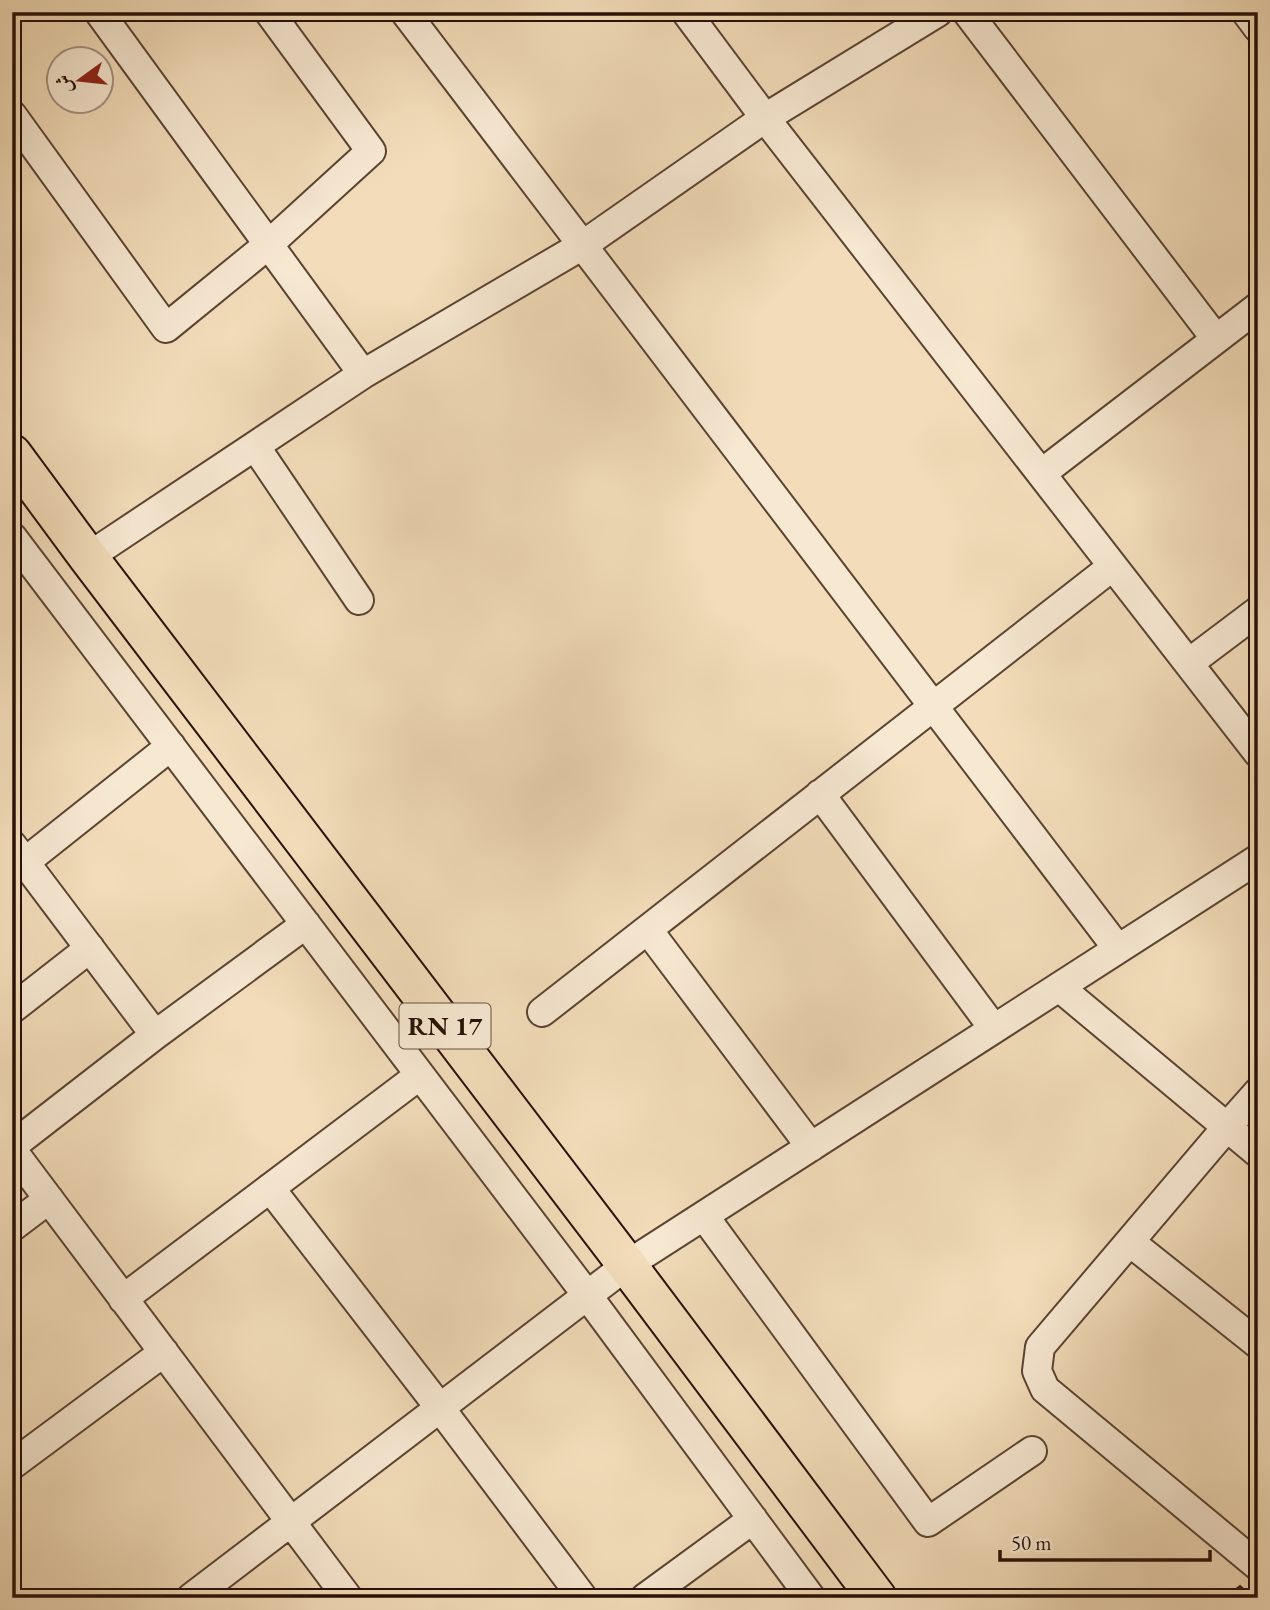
<svg xmlns="http://www.w3.org/2000/svg" width="1270" height="1610" font-family="'EB Garamond',Amiri,serif">
	<style>
		.building { fill: url(#building-cross-hatch); stroke: #271006; stroke-width: 2 }
		.lines { fill: none; stroke-linecap: round; stroke-linejoin: round }
		.street-casing { stroke: #5a4333; stroke-width: 32 }
		.primary-casing { stroke: #271006; stroke-width: 42 }
		.street { stroke: #f7e8d2; stroke-width: 28 }
		.primary { stroke: #f2dcb9; stroke-width: 38 }
		.labels { text-anchor: middle; stroke-width: 6; stroke-linejoin: round; paint-order: stroke }
		.shield { fill: #f7e8d2; stroke: #655143; stroke-width: 2 }
		.shield-label { font-size: 26px; font-weight: bold; fill: #271006 }
	</style>
	<defs>
		<pattern id="building-cross-hatch" width="8" height="8" patternUnits="userSpaceOnUse" patternTransform="scale(1.75)"><rect width="8" height="8" fill="#917a63"/><path d="M0 0l8 8M0 8l8-8" fill="none" stroke="#766350"/></pattern>
	</defs>
	<rect width="100%" height="100%" fill="#f2dcb9"/>
	<filter id="stains"><feTurbulence type="fractalNoise" baseFrequency=".00286" numOctaves="4"/><feColorMatrix values="0 0 0 0 .2 0 0 0 0 .09 0 0 0 0 .02 0 0 0 .5 -.17"/></filter>
	<radialGradient id="worn" r=".72"><stop offset=".6" stop-color="#630" stop-opacity="0"/><stop offset="1" stop-color="#630" stop-opacity=".3"/></radialGradient>
	<!-- building -->
	<path class="building" d="M1240 1586 1254 1598H1225Z"/>
	<g class="lines">
		<!-- street casing -->
		<g class="street-casing">
			<path id="street" d="M99 12 363 374
				M405 12 1118 949
				M686 12 765 118 1258 753
				M967 12 1216 339
				M1246 12 1258 28
				M12 115 166 328 269 244 371 151 269 12
				M255 446 359 600
				M1042 473 1258 307
				M12 537 587 1295 811 1598
				M88 557 363 374 583 245 765 118 938 12
				M1189 663 1258 611
				M820 794 994 1029
				M12 845 155 1035
				M25 862 171 746
				M648 930 811 1147
				M1059 987 1258 1153
				M12 1009 90 948
				M542 1012 1113 566
				M1258 1092 1227 1127 1040 1347 1037 1371 1045 1389 1258 1566
				M12 1146 155 1035 306 924
				M12 1150 348 1598
				M270 1188 440 1408 583 1598
				M704 1216 928 1522 1032 1451
				M12 1227 49 1199
				M1130 1242 1258 1344
				M123 1299 420 1075
				M12 1465 164 1352
				M191 1598 627 1265 1258 859
				M645 1598 753 1519"/>
		</g>
		<!-- primary casing -->
		<g class="primary-casing">
			<path id="primary" d="M12 454 88 557 627 1265 877 1598"/>
		</g>
		<!-- street -->
		<use href="#street" class="street"/>
		<!-- primary -->
		<use href="#primary" class="primary"/>
	</g>
	<g class="labels">
		<!-- shield labels -->
		<rect class="shield" x="399.5" y="1003.5" width="91" height="45" rx="5"/>
		<g class="shield-label">
			<text x="445" y="1035">RN 17</text>
		</g>
	</g>
	<!-- margin -->
	<rect width="1270" height="1610" fill="none" stroke="#f2dcb9" stroke-width="42"/>
	<rect x="14" y="14" width="1242" height="1582" fill="none" stroke="#271006" stroke-width="3.5"/>
	<rect x="21" y="21" width="1228" height="1568" fill="none" stroke="#271006" stroke-width="2"/>
	<!-- north arrow -->
	<g transform="translate(80 80) rotate(255)"><circle r="33" fill="#f7e8d2" stroke="#a49280" stroke-width="2"/>
	<path d="M0-5L12 26L0 18L-12 26Z" fill="#8f2418"/>
	<text y="-10" font-size="19" font-weight="bold" text-anchor="middle" fill="#271006">ش</text>
	</g>
	<!-- scale -->
	<path d="M1000 1550v10h210v-10" fill="none" stroke="#271006" stroke-width="3.5"/>
	<text x="1011" y="1550" font-size="21" fill="#271006" stroke="#f7e8d2" stroke-width="5" paint-order="stroke">50 m</text>
	<rect width="100%" height="100%" filter="url(#stains)"/>
	<rect width="100%" height="100%" fill="url(#worn)"/>
</svg>
